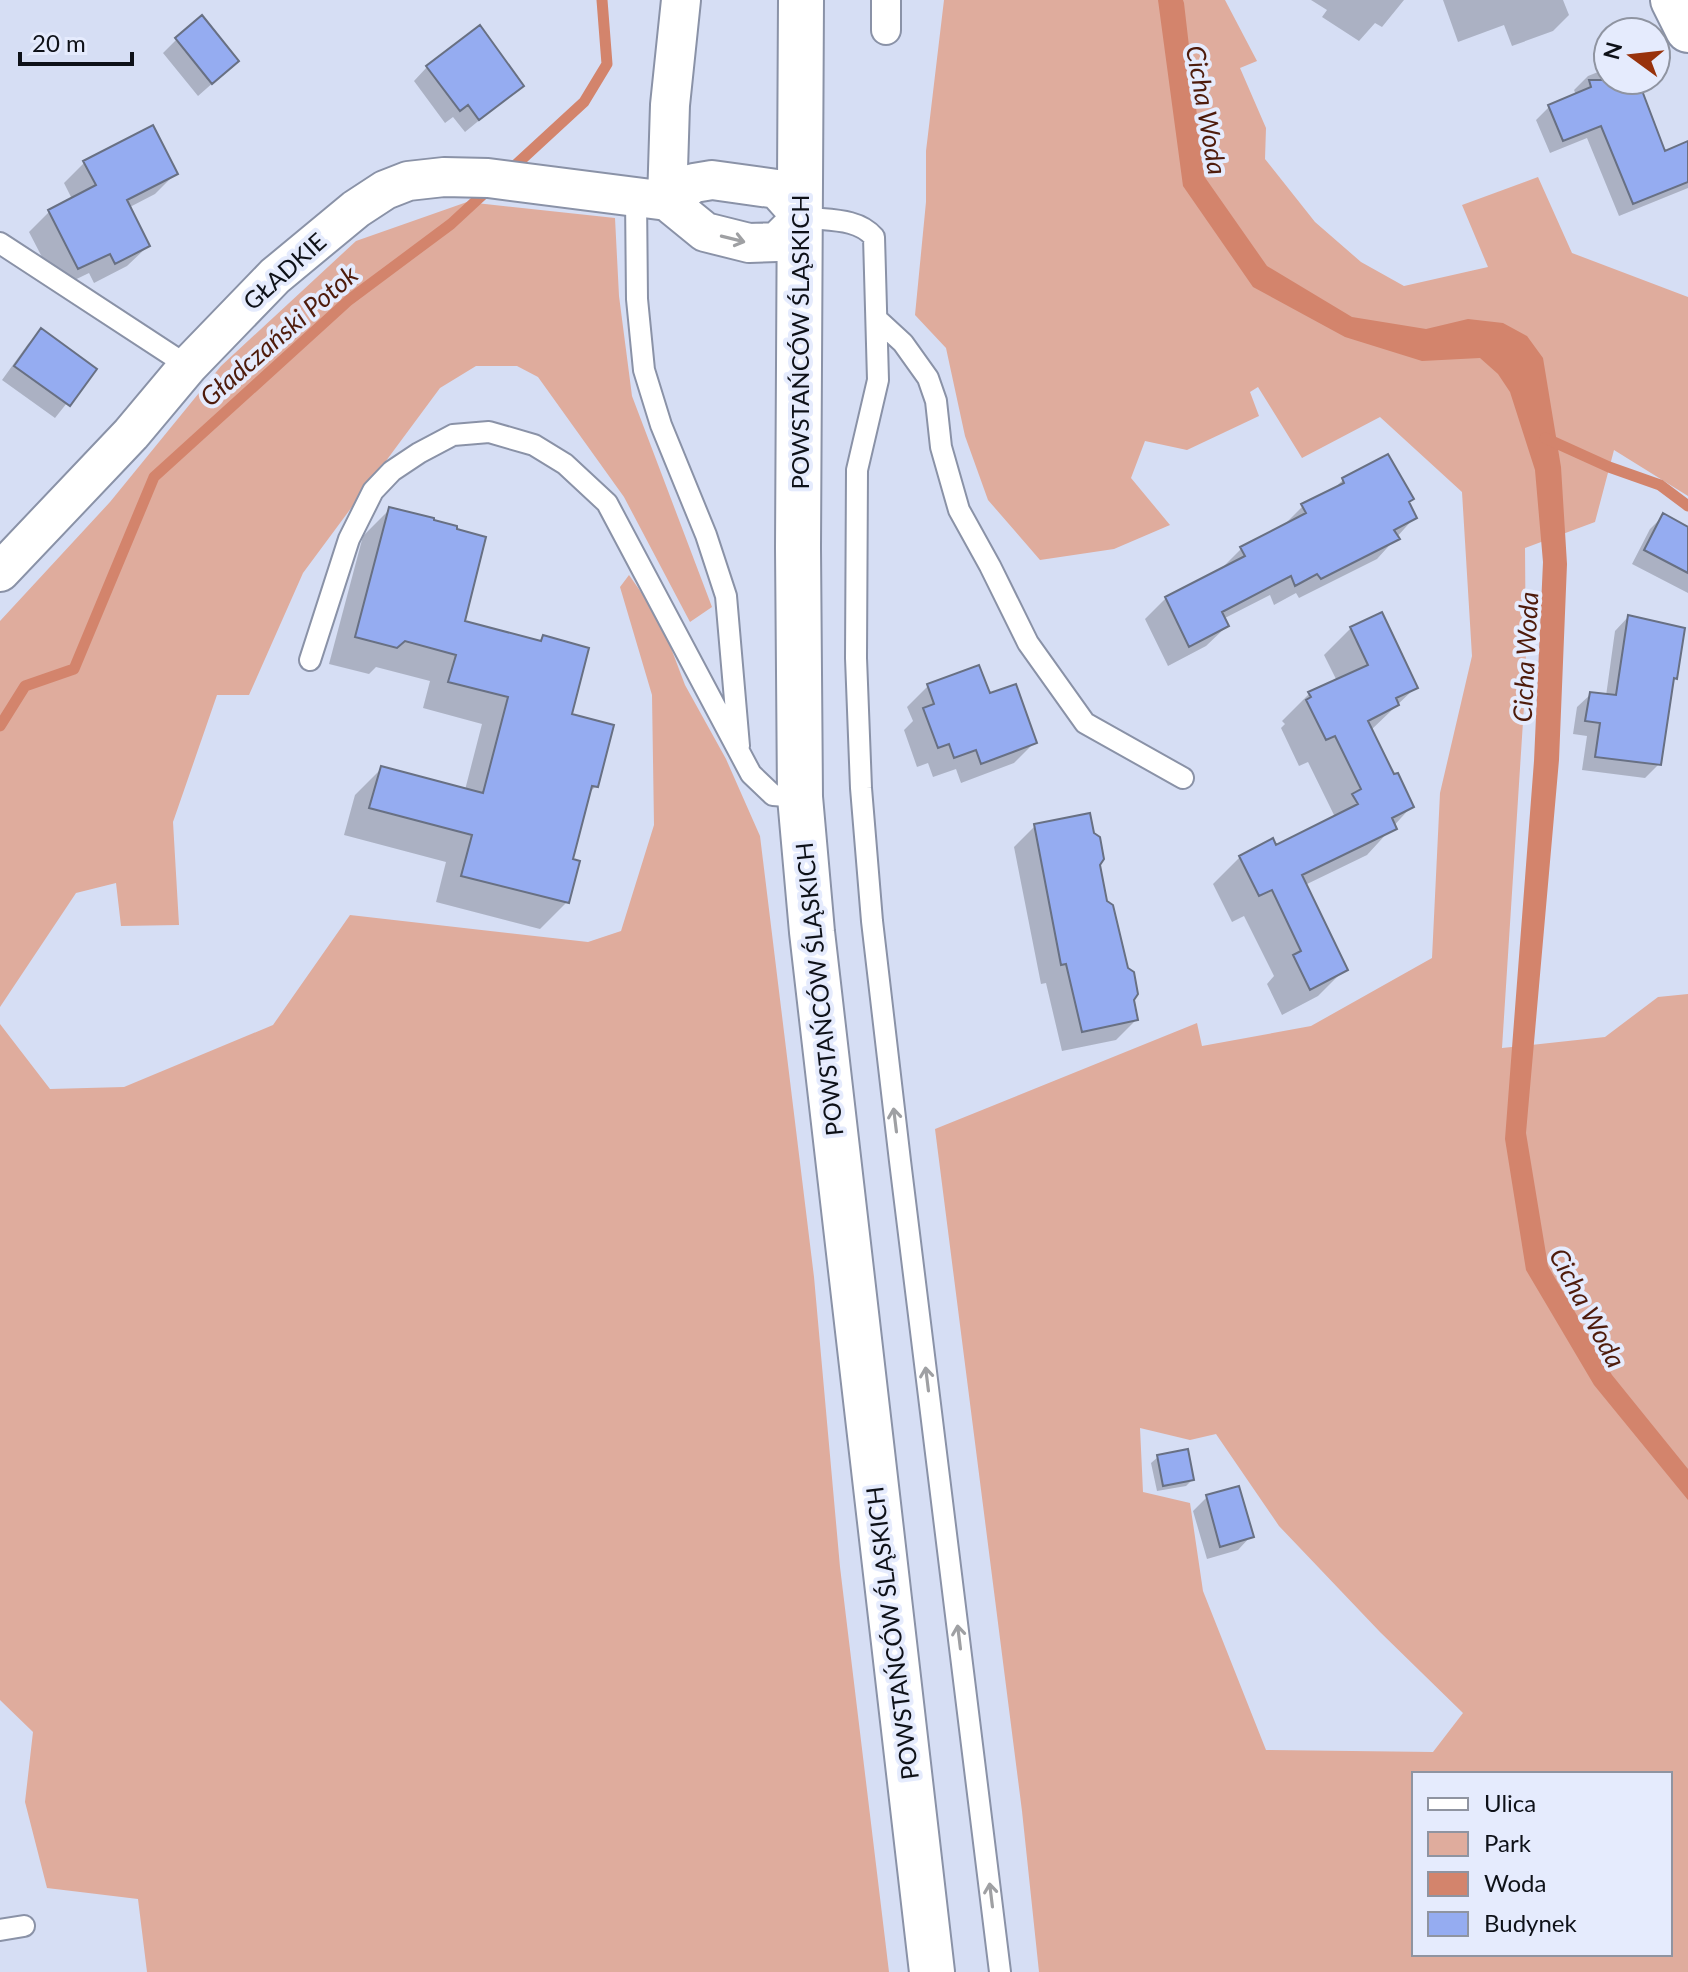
<svg xmlns="http://www.w3.org/2000/svg" width="1688" height="1972" font-family="Lato,sans-serif">
	<style>
		.green { fill: #dfac9d; fill-rule: evenodd }
		.water { fill: #d3846c }
		.shadow { fill: #0003 }
		.lines { fill: none; stroke-linecap: round; stroke-linejoin: round }
		.stream { stroke: #d3846c; stroke-width: 11 }
		.building { fill: #95acf1; stroke: #687083; stroke-width: 2 }
		.service-casing { stroke: #8a92a7; stroke-width: 24 }
		.pedestrian-casing { stroke: #8a92a7; stroke-width: 32 }
		.minor-casing { stroke: #8a92a7; stroke-width: 42 }
		.tertiary-casing { stroke: #8a92a7; stroke-width: 48 }
		.secondary-casing { stroke: #8a92a7; stroke-width: 48 }
		.service { stroke: #fff; stroke-width: 20 }
		.pedestrian { stroke: #fff; stroke-width: 28 }
		.minor { stroke: #fff; stroke-width: 38 }
		.tertiary { stroke: #fff; stroke-width: 44 }
		.secondary { stroke: #fff; stroke-width: 44 }
		.oneway { stroke: #9fa0a3 }
		.labels { text-anchor: middle; stroke-width: 8; stroke-linejoin: round; paint-order: stroke }
		.street-label { font-size: 24px; fill: #0e1118; stroke: #e5ebfd }
		.water-label { font-size: 26px; font-style: italic; fill: #4e1b0b; stroke: #e5ebfd }
	</style>
	<rect width="100%" height="100%" fill="#d6def4"/>
	<!-- green -->
	<path class="green" d="M944 0H1225L1257 61 1240 68 1266 128 1265 159 1315 222 1361 262 1404 286 1488 267 1462 205 1538 177 1572 253 1688 297V496L1614 450 1595 522 1525 548 1526 675 1502 1048 1605 1037 1658 997 1688 994V1972H1039L1022 1811 935 1129 1197 1023 1202 1046 1311 1026 1432 958 1440 793 1472 656 1462 492 1380 417 1302 458 1258 387 1250 392 1259 416 1187 450 1145 441 1131 478 1170 525 1114 549 1040 560 988 500 965 436 946 348 915 315 926 202V151ZM1140 1428 1190 1440 1216 1434 1279 1526 1380 1632 1463 1713 1433 1752 1266 1750 1203 1591 1190 1503 1143 1492ZM1414 1774H1670V1954H1414Z
		M467 202 615 218 619 296 632 396 712 607 690 622 624 497 538 377 517 366H476L440 388 303 573 249 695H217L173 822 179 925 121 926 116 883 76 893 0 1007V621L110 502 221 366 356 241Z
		M629 575 660 619 685 685 726 759 760 836 814 1277 840 1567 889 1972H147L138 1899 47 1888 25 1802 33 1732 0 1700V1024L50 1089 124 1087 273 1025 350 915 588 942 621 931 654 825 652 695 620 587Z"/>
	<!-- water -->
	<path class="water" d="M1158 0H1183L1184 3 1204 176 1267 266 1352 317 1426 329 1468 319 1503 323 1527 336 1543 358 1561 467 1567 564 1559 760 1526 1133 1548 1266 1612 1375 1688 1469V1500L1594 1385 1526 1270 1505 1139 1534 761 1543 562 1535 470 1510 392 1498 374 1480 358 1422 361 1345 337 1253 287 1183 186Z"/>
	<!-- shadow -->
	<path class="shadow" d="M1311 0H1404L1382 27 1375 23 1359 41 1322 17 1327 10Z
		M1443 0H1563L1569 15 1553 31 1512 46 1504 25 1458 42Z
		M177 39 223 74 198 96 163 53Z
		M427 67 521 86 465 132 453 117 445 123 414 81Z
		M1608 68V80H1624L1664 153 1688 144V188L1619 216 1587 138 1550 153 1536 120 1550 106 1576 95 1574 90 1588 76Z
		M84 163 176 173 155 194 128 208 148 246 127 266 94 283 89 273 58 288 29 232 49 212 72 199 64 183Z
		M41 331 94 369 55 418 2 380 28 344Z
		M1343 480 1407 503 1414 518 1377 559 1299 598 1296 593 1274 605 1270 595 1223 619 1227 626 1206 646 1168 666 1145 619 1166 598 1221 569 1241 549 1282 527 1303 506 1331 491Z
		M390 509 462 622 539 642 543 638 596 786 588 794 571 861 567 902 540 929 436 902 446 862 344 835 355 795 382 768 465 790 482 724 423 708 430 681 376 667 369 674 329 664 363 536Z
		M1663 516 1688 529V593L1632 564 1650 529Z
		M1628 617 1675 678 1671 682 1659 764 1645 778 1582 770 1587 736 1573 734 1577 707 1591 694 1606 696 1615 631Z
		M1351 628 1416 687 1370 731 1412 806 1367 855 1305 885 1345 969 1318 996 1282 1015 1267 984 1274 976 1244 916 1232 922 1213 884 1240 857 1275 847 1327 822 1334 815 1308 762 1299 766 1281 728 1285 724 1282 721 1309 694 1337 681 1324 655Z
		M928 686 988 696 1035 742 1014 763 961 783 956 769 933 777 928 763 917 767 904 730 913 721 907 707Z
		M1035 826 1098 864 1106 902 1126 970 1136 1020 1116 1040 1062 1051 1046 983 1041 984 1014 847Z
		M1158 1457 1192 1480 1186 1486 1157 1491 1151 1463Z
		M1207 1497 1251 1536 1238 1550 1207 1559 1193 1511Z"/>
	<g class="lines">
		<!-- stream -->
		<path class="stream" d="M507 173 584 102 607 64 602 0
			M1545 438 1609 467 1660 485 1688 506
			M0 726 25 686 74 669 154 477 349 300 451 224 491 187"/>
	</g>
	<!-- building -->
	<path class="building" d="M202 15 239 61 212 84 175 38Z
		M480 25 524 86 479 120 468 105 460 111 426 66Z
		M1589 80H1638L1665 151 1688 141V182L1633 204 1601 126 1563 141 1548 105 1591 87Z
		M153 125 178 174 127 200 150 246 115 264 110 254 78 269 48 210 96 185 83 161Z
		M41 328 97 369 70 406 14 366Z
		M1388 454 1414 499 1409 502 1417 518 1394 530 1400 539 1321 579 1317 574 1295 586 1291 576 1222 612 1229 626 1189 647 1165 597 1245 556 1240 547 1306 513 1301 504 1344 483 1342 478Z
		M389 507 434 518V520L457 526V529L486 537 465 621 541 641 543 635 589 648 572 714 614 725 598 787 592 786 573 859 580 861 569 903 461 876 472 835 369 808 381 766 483 793 508 697 448 682 456 655 405 641 397 648 355 637Z
		M1663 513 1688 527V573L1644 550Z
		M1382 612 1418 688 1396 698 1399 705 1368 721 1394 774 1398 773 1414 807 1392 818 1397 829 1302 875 1348 970 1310 990 1293 955 1301 951 1272 890 1259 896 1239 856 1273 838 1276 845 1358 804 1352 794 1361 789 1335 736 1326 740 1306 700 1311 697 1308 692 1368 665 1350 627Z
		M1628 615 1685 628 1677 679 1674 678 1661 765 1595 757 1600 723 1585 721 1590 692 1616 695Z
		M979 665 990 693 1016 684 1037 743 981 764 976 750 954 758 949 744 938 748 923 708 934 704 927 684Z
		M1090 813 1094 833 1100 837 1104 859 1100 865 1107 901 1113 905 1128 968 1134 972 1138 994 1134 1000 1138 1020 1082 1032 1066 964 1061 965 1034 824Z
		M1188 1449 1194 1480 1163 1486 1157 1455Z
		M1239 1486 1254 1537 1220 1547 1206 1495Z"/>
	<g class="lines">
		<!-- service casing -->
		<g class="service-casing">
			<path id="service" d="M636 197 637 299 644 370 661 425 706 535 726 596 739 746
				M802 217C826 221 857 217 874 237L878 380 857 470 856 658 861 788 872 921 900 1161 1000 1972
				M0 243 188 366
				M878 320 903 343 928 378 936 401 941 447 959 510 990 566 1028 643 1085 723 1183 778
				M310 660 349 539 373 491 392 471 419 453 453 435 489 432 534 445 565 464 607 503 751 774 773 795 800 797
				M0 1930 24 1926"/>
		</g>
		<!-- pedestrian casing -->
		<g class="pedestrian-casing">
			<path id="pedestrian" d="M886 0V30"/>
		</g>
		<!-- minor casing -->
		<g class="minor-casing">
			<path id="minor" d="M667 201 670 105 681 0
				M0 572 131 434 188 366 275 276 356 209 385 190 408 181 444 177 488 178 667 201 705 232 749 243 777 242 802 217 777 189 712 180 694 183 667 201"/>
		</g>
		<!-- tertiary casing -->
		<g class="tertiary-casing">
			<path id="tertiary" d="M801 0 798 548 800 797 812 932 932 1972"/>
		</g>
		<!-- secondary casing -->
		<g class="secondary-casing">
			<path id="secondary" d="M1673 0 1688 30"/>
		</g>
		<!-- service -->
		<use href="#service" class="service"/>
		<!-- pedestrian -->
		<use href="#pedestrian" class="pedestrian"/>
		<!-- minor -->
		<use href="#minor" class="minor"/>
		<!-- tertiary -->
		<use href="#tertiary" class="tertiary"/>
		<!-- secondary -->
		<use href="#secondary" class="secondary"/>
	</g>
	<!-- one-way arrows -->
	<defs><path id="oneway-shaft" d="M-6 0H5M1.5-3L5.5 0L1.5 3" fill="none" stroke-width="1.6" stroke-linecap="round" stroke-linejoin="round" transform="scale(2)"/></defs>
	<g class="oneway">
		<use href="#oneway-shaft" transform="translate(733 239) rotate(14)"/>
		<use href="#oneway-shaft" transform="translate(895 1120) rotate(-97)"/>
		<use href="#oneway-shaft" transform="translate(927 1379) rotate(-97)"/>
		<use href="#oneway-shaft" transform="translate(959 1637) rotate(-97)"/>
		<use href="#oneway-shaft" transform="translate(991 1895) rotate(-97)"/>
	</g>
	<g class="labels">
		<!-- street labels -->
		<g class="street-label">
			<text transform="translate(285 272) rotate(-42)" y="8">GŁADKIE</text>
			<text transform="translate(801 342) rotate(-90)" y="8">POWSTAŃCÓW ŚLĄSKICH</text>
			<text transform="translate(820 989) rotate(-96)" y="8">POWSTAŃCÓW ŚLĄSKICH</text>
			<text transform="translate(893 1633) rotate(-97)" y="8">POWSTAŃCÓW ŚLĄSKICH</text>
		</g>
		<!-- water labels -->
		<g class="water-label">
			<text transform="translate(1206 110) rotate(80)" y="9">Cicha Woda</text>
			<text transform="translate(279 336) rotate(-41)" y="9">Gładczański Potok</text>
			<text transform="translate(1526 657) rotate(-87)" y="9">Cicha Woda</text>
			<text transform="translate(1587 1308) rotate(62)" y="9">Cicha Woda</text>
		</g>
	</g>
	<!-- legend -->
	<rect x="1412" y="1772" width="260" height="184" fill="#e5ebfd" stroke="#8f94a1" stroke-width="2"/>
	<rect x="1428" y="1798" width="40" height="12" fill="#ffffff" stroke="#8f94a1" stroke-width="2"/>
	<text x="1484" y="1812" font-size="24" fill="#0e1118">Ulica</text>
	<rect x="1428" y="1832" width="40" height="24" fill="#dfac9d" stroke="#8f94a1" stroke-width="2"/>
	<text x="1484" y="1852" font-size="24" fill="#0e1118">Park</text>
	<rect x="1428" y="1872" width="40" height="24" fill="#d3846c" stroke="#8f94a1" stroke-width="2"/>
	<text x="1484" y="1892" font-size="24" fill="#0e1118">Woda</text>
	<rect x="1428" y="1912" width="40" height="24" fill="#95acf1" stroke="#8f94a1" stroke-width="2"/>
	<text x="1484" y="1932" font-size="24" fill="#0e1118">Budynek</text>
	<!-- north arrow -->
	<g transform="translate(1632 56) rotate(285)"><circle r="38" fill="#e5ebfd" stroke="#8f94a1" stroke-width="2"/>
	<path d="M0-6L14 30L0 20L-14 30Z" fill="#98320c"/>
	<text y="-12" font-size="22" font-weight="bold" text-anchor="middle" fill="#0e1118">N</text>
	</g>
	<!-- scale -->
	<path d="M20 52v12h112v-12" fill="none" stroke="#0e1118" stroke-width="4"/>
	<text x="32" y="52" font-size="24" fill="#0e1118" stroke="#e5ebfd" stroke-width="6" paint-order="stroke">20 m</text>
</svg>
